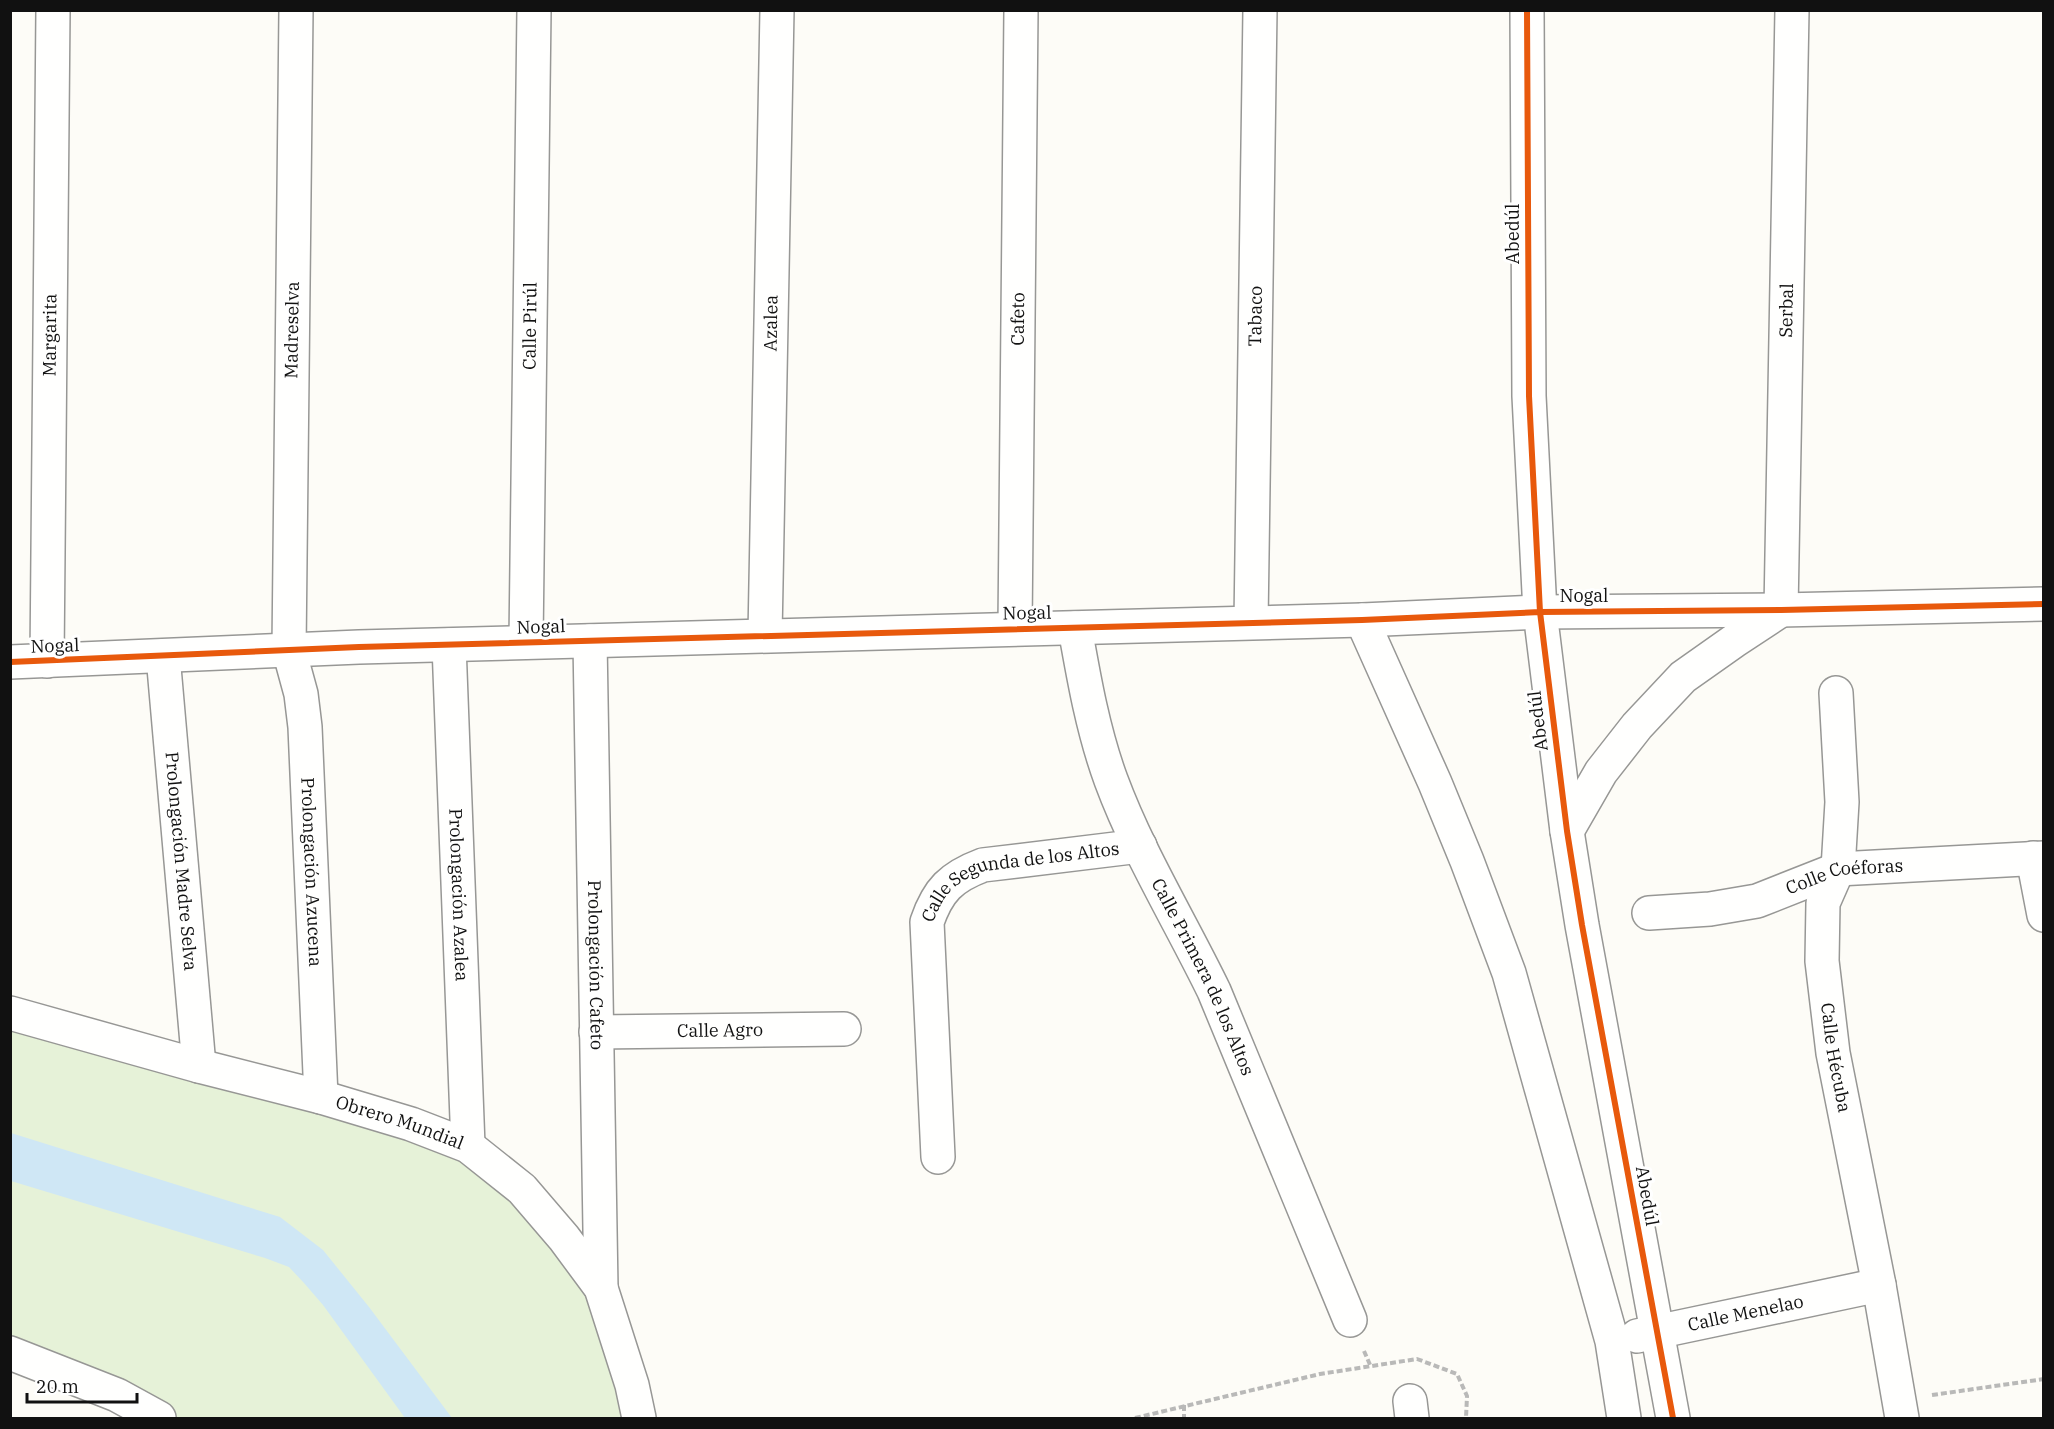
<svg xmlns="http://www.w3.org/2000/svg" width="2054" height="1429" font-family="'IBM Plex Serif',serif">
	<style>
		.green { fill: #e6f2d8 }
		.water { fill: #cfe7f5 }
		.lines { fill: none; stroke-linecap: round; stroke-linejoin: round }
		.minor-casing { stroke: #979795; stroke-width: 36 }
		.path { stroke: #b9b9b8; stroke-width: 4; stroke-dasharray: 6 3; stroke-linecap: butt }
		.minor { stroke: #fffffe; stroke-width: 33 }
		.cycleway-casing { stroke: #fff; stroke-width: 10 }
		.cycleway { stroke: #e8590c; stroke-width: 6 }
		.labels { text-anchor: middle; stroke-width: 6; stroke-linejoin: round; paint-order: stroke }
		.street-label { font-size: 18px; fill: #111; stroke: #fff }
	</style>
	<rect width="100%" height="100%" fill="#fdfcf7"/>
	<!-- green -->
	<path class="green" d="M11 1013 411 1124 564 1238 639 1418H157L11 1353Z"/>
	<!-- water -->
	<path class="water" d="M11 1133 280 1217 323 1250 369 1307 452 1418H405L323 1305 304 1283 289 1267 265 1258 11 1181Z"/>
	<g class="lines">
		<!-- minor casing -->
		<g class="minor-casing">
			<g id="minor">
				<path id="s1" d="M296 10 289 650 301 694 305 727 321 1097"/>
				<path d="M1527 10 1529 396 1540 612 1567 831 1582 925 1673 1418"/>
				<path d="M1362 620 1435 783 1467 861 1509 973 1612 1341 1624 1418"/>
				<path id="s2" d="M1251 622 1260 10"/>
				<path id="s3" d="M1015 628 1021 10"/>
				<path id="s4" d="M1075 628C1084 679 1093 731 1111 780 1138 853 1180 921 1214 991L1350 1320"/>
				<path id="s5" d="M765 635 777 10"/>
				<path id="s6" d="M590 641 601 1288"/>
				<path id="s7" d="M526 642 534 10"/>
				<path id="s8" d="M449 645 468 1146"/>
				<path id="s9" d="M163 656 199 1066"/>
				<path id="s10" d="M47 661 53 10"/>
				<path d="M10 662 359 647 1362 620 1540 612 1781 610 2044 604"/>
				<path id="s11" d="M1836 693 1842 802 1838 869 1823 903 1822 961 1833 1053 1879 1285 1902 1418"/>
				<path id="s12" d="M1567 831 1601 772 1637 726 1683 677 1734 641 1781 610 1792 10"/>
				<path d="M2033 858 2044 915"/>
				<path id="s13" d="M1649 913 1710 909 1757 901 1838 869 2044 858"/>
				<path id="s14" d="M10 1013 199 1066 321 1097 411 1124 468 1146 522 1189 564 1238 601 1288 632 1385 639 1418"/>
				<path id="s15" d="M596 1032 844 1029"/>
				<path id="s16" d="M938 1157 927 922C938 890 951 877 983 865L1140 846"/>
				<path id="s17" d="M1637 1336 1879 1285"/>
				<path d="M10 1353 117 1395 159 1418"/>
				<path d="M1410 1401 1412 1418"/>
			</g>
		</g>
		<!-- path -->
		<path class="path" d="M1364 1351 1371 1367
			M1932 1395 2044 1379
			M1184 1405V1418
			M1135 1418 1320 1374 1417 1359 1457 1374 1467 1396 1466 1418"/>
		<!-- minor -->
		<use href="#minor" class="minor"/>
		<!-- cycleway casing -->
		<g class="cycleway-casing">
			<path id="cycleway" d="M1527 10 1529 396 1540 612 1567 831 1582 925 1673 1418
				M10 662 359 647 1362 620 1540 612 1781 610 2044 604"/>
		</g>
		<!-- cycleway -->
		<use href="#cycleway" class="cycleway"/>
	</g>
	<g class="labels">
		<!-- street labels -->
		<g class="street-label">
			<text transform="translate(1513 234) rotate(-90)" y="6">Abedúl</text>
			<text dy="6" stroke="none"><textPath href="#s12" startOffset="612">Serbal</textPath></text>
			<text dy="6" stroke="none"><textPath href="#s2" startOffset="306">Tabaco</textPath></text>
			<text dy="6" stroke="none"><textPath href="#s3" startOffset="309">Cafeto</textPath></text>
			<text dy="6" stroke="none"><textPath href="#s5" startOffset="312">Azalea</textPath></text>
			<text dy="6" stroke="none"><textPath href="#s7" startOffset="316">Calle Pirúl</textPath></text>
			<text transform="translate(292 330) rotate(-89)" y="6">Madreselva</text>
			<text dy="6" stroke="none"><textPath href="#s10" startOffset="326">Margarita</textPath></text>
			<text x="1584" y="602">Nogal</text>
			<text transform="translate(1027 613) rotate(-1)" y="6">Nogal</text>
			<text transform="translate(541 627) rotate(-2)" y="6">Nogal</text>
			<text transform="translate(55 646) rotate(-2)" y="6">Nogal</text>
			<text transform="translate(1538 721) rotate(-97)" y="6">Abedúl</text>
			<text dy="6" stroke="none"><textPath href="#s9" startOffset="206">Prolongación Madre Selva</textPath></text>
			<text dy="6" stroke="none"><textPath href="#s1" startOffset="864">Prolongación Azucena</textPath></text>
			<text dy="6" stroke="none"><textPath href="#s13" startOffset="201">Colle Coéforas</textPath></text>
			<text dy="6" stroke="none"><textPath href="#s16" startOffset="346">Calle Segunda de los Altos</textPath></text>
			<text dy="6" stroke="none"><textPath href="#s8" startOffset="250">Prolongación Azalea</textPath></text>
			<text dy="6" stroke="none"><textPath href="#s6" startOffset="324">Prolongación Cafeto</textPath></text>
			<text dy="6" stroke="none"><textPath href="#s4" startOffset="374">Calle Primera de los Altos</textPath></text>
			<text dy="6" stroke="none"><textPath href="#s15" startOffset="124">Calle Agro</textPath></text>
			<text dy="6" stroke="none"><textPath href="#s11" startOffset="369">Calle Hécuba</textPath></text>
			<text dy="6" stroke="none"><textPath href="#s14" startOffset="405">Obrero Mundial</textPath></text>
			<text transform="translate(1647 1196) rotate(80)" y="6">Abedúl</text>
			<text dy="6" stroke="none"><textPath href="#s17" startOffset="111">Calle Menelao</textPath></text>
		</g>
	</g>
	<!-- border -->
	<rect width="2054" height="1429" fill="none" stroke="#111111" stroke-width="24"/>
	<!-- scale -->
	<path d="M27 1393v9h110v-9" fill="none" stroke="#111111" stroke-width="3"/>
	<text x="36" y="1393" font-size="18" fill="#111111" stroke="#ffffff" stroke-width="4.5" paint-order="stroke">20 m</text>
</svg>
